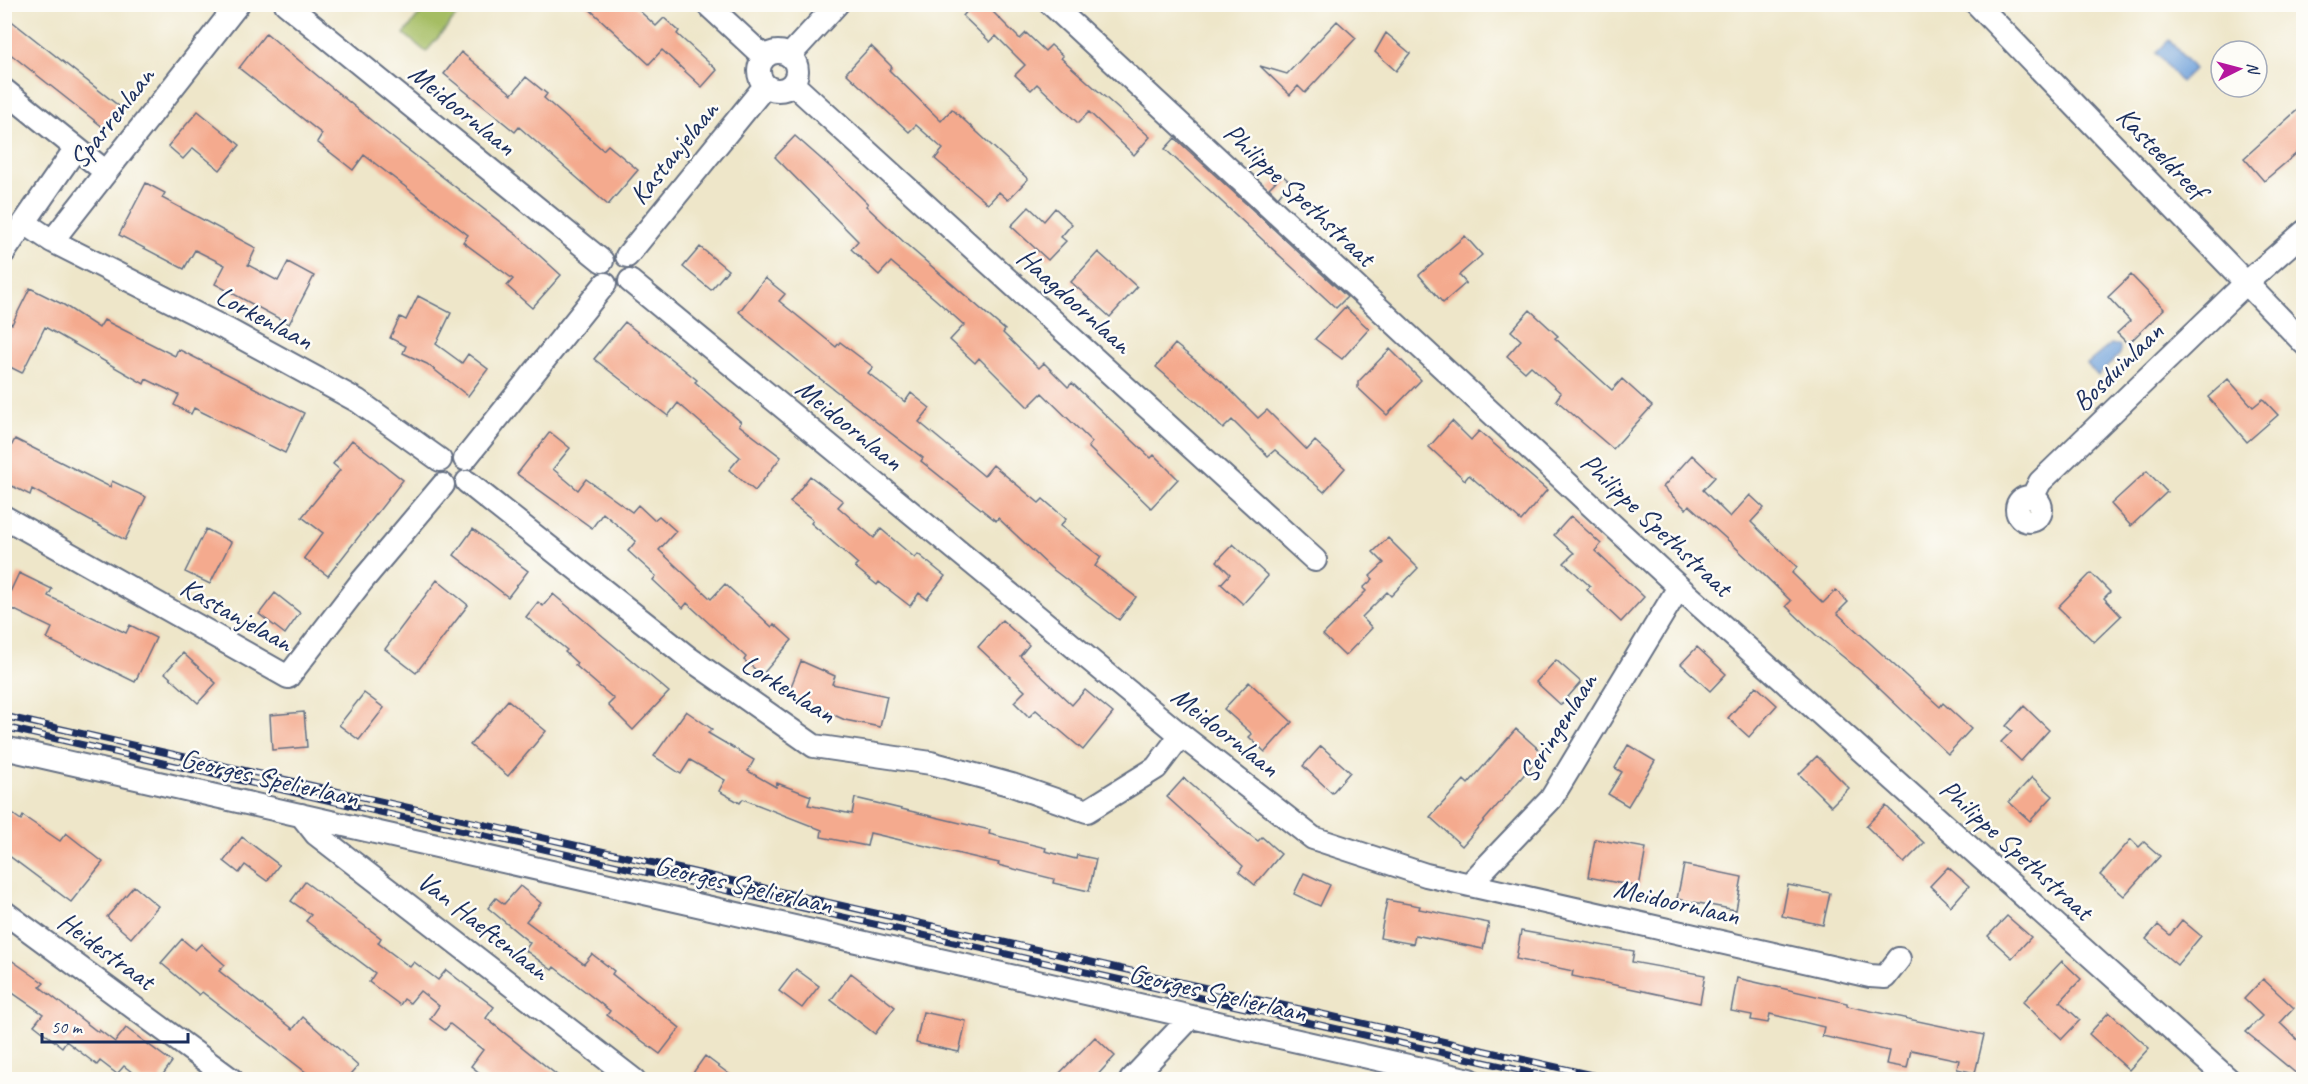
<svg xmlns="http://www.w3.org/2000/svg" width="2308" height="1084" font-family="Caveat,sans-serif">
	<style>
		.green { fill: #a5bd63; stroke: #607660; stroke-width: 1.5 }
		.water { fill: #6fa1da; stroke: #45689c; stroke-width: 1.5 }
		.building { fill: #f4aa8e }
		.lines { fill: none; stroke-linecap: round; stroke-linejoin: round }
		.minor-casing { stroke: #656f83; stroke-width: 26 }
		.minor { stroke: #fff; stroke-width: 22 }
		.rail-casing { stroke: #1b2f5e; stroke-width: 7 }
		.rail { stroke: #fdfcf7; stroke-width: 4.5; stroke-dasharray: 14; stroke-linecap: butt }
		.labels { text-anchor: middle; stroke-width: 5; stroke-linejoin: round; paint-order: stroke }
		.street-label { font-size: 28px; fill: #1b2f5e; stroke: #fdfcf7 }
	</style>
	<rect width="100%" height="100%" fill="#fdfcf7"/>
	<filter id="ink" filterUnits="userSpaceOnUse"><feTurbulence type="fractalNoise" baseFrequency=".0167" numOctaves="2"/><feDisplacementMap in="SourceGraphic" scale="12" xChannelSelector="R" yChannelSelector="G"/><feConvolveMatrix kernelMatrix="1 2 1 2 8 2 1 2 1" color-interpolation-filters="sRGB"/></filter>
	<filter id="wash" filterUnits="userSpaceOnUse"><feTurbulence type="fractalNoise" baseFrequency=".008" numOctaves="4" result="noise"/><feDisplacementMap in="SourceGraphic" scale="24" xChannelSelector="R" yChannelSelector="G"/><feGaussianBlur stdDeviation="1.35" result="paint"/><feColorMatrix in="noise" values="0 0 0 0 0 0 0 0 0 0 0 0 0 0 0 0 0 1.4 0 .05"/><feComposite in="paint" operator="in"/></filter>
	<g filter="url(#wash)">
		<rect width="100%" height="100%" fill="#eee6c9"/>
		<!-- green -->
		<path class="green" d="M427 5H459L463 8 426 52 404 34Z"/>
		<!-- water -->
		<path class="water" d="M2169 40 2194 69 2181 82 2156 53Z
			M2111 344 2120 346V354L2098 376 2087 364Z"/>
		<g id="blocks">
			<!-- building -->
			<path class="building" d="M584 4H632L656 26 664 18 679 31 677 34 717 70 702 87 662 50 649 64Z
				M973 4H985L1020 39 1026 33 1045 51 1051 45 1063 56 1061 58 1150 137 1134 155 1089 112 1078 123 1037 84 1031 90 1015 75 1025 65 996 36 990 42 963 16Z
				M4 15 120 107 104 128 4 49Z
				M1337 21 1356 38 1305 93 1298 86 1290 95 1260 66 1287 74Z
				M266 33 384 131 518 236 561 275 532 308 507 286 513 279 463 242 468 235 364 155 353 170 317 142 322 134 239 68Z
				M1386 33 1410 53 1396 71 1375 52Z
				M871 46 892 67 889 70 941 121 952 109 1028 179 1008 200 999 192 988 204 935 159 943 149 916 125 909 132 846 73Z
				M461 52 512 94 526 77 547 94 544 98 603 150 608 145 638 170 608 205 519 127 515 132 444 74Z
				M2304 104V147L2264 181 2244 158Z
				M198 111 240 145 220 170 193 148 183 159 168 146Z
				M795 136 837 173 868 204 866 206 907 245 1005 330 1003 333 1039 368 1044 363 1068 387 1072 383 1151 458 1154 455 1178 479 1151 508 1088 447 1092 442 1042 393 1028 407 979 358 975 363 950 340 964 325 935 299 891 262 879 275 851 249 858 241 775 157Z
				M1175 138 1347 297 1336 308 1165 149Z
				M1282 175 1290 182 1278 197 1269 188Z
				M146 183 165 193 162 198 256 248 248 265 278 281 288 262 314 276 289 324 215 284 225 265 195 250 184 269 119 235Z
				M1029 207 1044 221 1055 208 1072 224 1061 237 1066 241 1048 260 1011 226Z
				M1465 236 1482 255 1459 275 1466 283 1443 303 1419 275Z
				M700 247 728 270 711 290 683 267Z
				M1098 252 1137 287 1110 317 1071 282Z
				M2131 275 2164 309 2128 344 2117 333 2130 321 2108 297Z
				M765 278 785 294 779 301 836 347 840 342 873 367 868 373 905 402 911 393 930 408 919 422 984 476 993 465 1039 503 1043 499 1066 519 1060 526 1101 557 1095 566 1136 597 1119 620 1051 568 998 518 996 521 921 461 923 458 814 374 739 312Z
				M30 288 64 305 99 328 104 320 175 356 178 349 304 413 285 453 194 408 191 414 174 405 179 395 146 379 144 384 45 327 22 373 4 364V320L12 324Z
				M418 296 451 313 436 344 462 363 468 354 488 369 468 396 427 364 403 353 406 346 390 338 400 317 406 320Z
				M1345 307 1369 329 1342 359 1315 339Z
				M1530 310 1558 336 1555 338 1612 390 1622 379 1652 406 1613 449 1556 400 1561 393 1531 366 1525 372 1507 356 1521 340 1511 331Z
				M625 322 697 380 695 382 741 422 739 425 781 457 755 491 729 470 740 457 678 403 668 416 594 359Z
				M1175 344 1222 382 1258 418 1267 410 1307 450 1315 441 1345 468 1324 492 1275 450 1268 456 1232 420 1223 429 1200 405 1156 367Z
				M1390 349 1421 380 1387 415 1358 388V382Z
				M2228 379 2253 407 2263 399 2278 415 2247 442 2208 397Z
				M1452 421 1471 440 1479 431 1547 490 1521 521 1469 475 1465 480 1429 447Z
				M550 432 570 448 553 469 578 490 586 479 632 512 638 505 654 520 659 516 676 531 659 550 711 599 725 584 772 627 774 624 792 640 762 675 744 660 746 657 687 603 683 608 653 580 656 576 628 551 636 541 603 513 592 528 517 474Z
				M15 439 110 487 112 481 146 497 125 540 32 489 30 495 4 482V460Z
				M352 440 403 480 328 576 304 558 323 533 302 517 340 470 333 464Z
				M1692 455 1715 477 1703 490 1730 517 1750 495 1764 508 1751 522 1797 567 1792 573 1823 603 1836 590 1848 602 1837 613 1940 707 1943 703 1971 729 1948 754 1862 672 1816 635 1786 606 1791 601 1731 543 1689 505 1686 509 1663 487Z
				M2147 471 2167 492 2131 526 2111 504Z
				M810 476 843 501 838 507 874 538 881 529 915 558 918 554 945 576 927 599 919 593 910 606 879 582 877 585 855 567 858 564 811 523 813 520 790 502Z
				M1571 516 1601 544 1595 551 1644 597 1621 622 1587 590 1590 586 1564 563 1574 553 1554 535Z
				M206 529 231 542 210 584 185 572Z
				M473 529 528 571 508 597 454 555Z
				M1388 538 1418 568 1391 596 1387 592 1362 617 1372 628 1345 656 1323 635 1366 591 1363 588 1373 579 1370 576 1384 563 1373 552Z
				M1233 544 1268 576 1243 604 1221 584 1230 574 1217 561Z
				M19 573 52 589 48 596 126 633 130 625 156 638 135 682 47 639 52 628 4 605Z
				M2091 573 2110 592 2104 598 2121 616 2094 642 2058 607Z
				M437 580 468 605 416 673 385 649Z
				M275 593 300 613 285 634 259 614Z
				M553 594 669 692 633 730 608 705 614 699 575 665 577 663 565 652 567 650 526 617 538 602 543 606Z
				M1002 620 1029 645 1020 656 1072 705 1085 690 1113 713 1083 750 1036 710 1029 717 1014 702 1025 691 978 647Z
				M1697 647 1726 674 1710 691 1681 664Z
				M183 653 216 683 198 703 165 673Z
				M1556 660 1581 682 1561 705 1536 682Z
				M801 661 835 676 832 684 887 696 880 727 845 720 788 694Z
				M1249 682 1292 722 1265 752 1249 737 1252 734 1224 709Z
				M1756 686 1777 705 1749 737 1728 718Z
				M364 693 384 708 359 740 339 725Z
				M508 700 546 731 508 776 470 745Z
				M2024 706 2049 730 2021 761 2001 742 2012 731 2006 726Z
				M686 711 712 729 708 733 754 760 748 771 776 787 777 783 811 796 808 805 852 814 855 798 990 830 989 834 1046 848 1045 851 1076 859 1077 855 1096 859 1089 891 1053 883 1054 879 998 865 999 863 870 833 867 846 821 837 822 830 743 799 740 803 719 791 725 780 690 760 681 774 654 756Z
				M304 712 307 747 272 750 270 715Z
				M1516 729 1543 753 1462 846 1430 817 1464 780 1468 784Z
				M1628 745 1655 761 1628 806 1608 794 1622 772 1615 768Z
				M1321 746 1350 772 1332 793 1303 766Z
				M1817 756 1849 788 1831 806 1799 774Z
				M2032 777 2053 796 2030 821 2009 802Z
				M1184 778 1238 826 1258 841 1262 837 1281 854 1255 885 1239 872 1243 866 1167 797Z
				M1886 806 1924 843 1904 863 1866 826Z
				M4 808 21 820 23 816 60 841 66 833 103 862 71 902 4 852Z
				M242 837 279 865 267 881 245 865 239 873 224 861Z
				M1595 839 1646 848 1639 887 1588 877Z
				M2131 839 2139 847 2144 842 2160 856 2124 896 2100 875Z
				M1684 865 1742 877 1736 910 1677 899Z
				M1948 867 1969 886 1951 906 1930 886Z
				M1304 873 1330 885 1320 906 1294 894Z
				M305 882 381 938 378 943 410 967 414 962 438 980 446 970 494 1007 486 1018 563 1080H489L471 1066 483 1050 450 1024 445 1030 430 1019 439 1006 420 991 410 1003 404 999 400 1005 369 982 375 973 306 921 311 915 291 901Z
				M1788 885 1830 893 1823 925 1782 916Z
				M134 886 158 906 131 938 107 917Z
				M520 886 541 903 526 921 584 964 592 954 614 971 612 974 680 1028 660 1054 607 1015 610 1011 554 967 552 970 525 950 530 943 488 908 496 898 504 904Z
				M1387 900 1420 906 1419 909 1489 923 1483 949 1415 935 1413 944 1380 938Z
				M2007 916 2031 937 2012 958 1988 936Z
				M2182 920 2201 936 2177 965 2146 939 2158 925 2170 935Z
				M1521 931 1634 951 1632 962 1705 975 1700 1003 1572 976 1573 971 1516 959Z
				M182 939 195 950 201 944 225 965 219 971 293 1029 303 1017 358 1066 346 1080H316L202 992 199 995 161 963Z
				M4 955 44 983 40 987 98 1032 99 1030 115 1042 126 1028 172 1062 159 1080H142L124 1066 117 1074 100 1061 97 1065 66 1041 62 1047 34 1025 43 1014 4 987Z
				M2062 961 2081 979 2060 1002 2080 1020 2062 1039 2023 1002Z
				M796 969 819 986 802 1008 779 991Z
				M851 973 895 1007 875 1034 831 1000Z
				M1737 978 1847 1003V1006L1984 1035 1975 1073 1957 1069 1959 1060 1911 1050 1907 1068 1886 1064 1889 1051 1822 1036 1824 1027 1770 1014 1768 1023 1751 1020 1752 1015 1731 1011Z
				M2263 979 2294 1008 2280 1023 2304 1046V1080L2246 1032 2262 1016 2244 999Z
				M923 1012 966 1021 959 1052 916 1043Z
				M2109 1012 2149 1048 2129 1070 2089 1034Z
				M1095 1037 1115 1056 1093 1080H1053Z
				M705 1056 737 1080H688Z"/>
		</g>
	</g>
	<g filter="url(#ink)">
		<use href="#blocks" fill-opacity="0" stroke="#656f83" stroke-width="1.5"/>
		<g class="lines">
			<!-- minor casing -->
			<g class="minor-casing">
				<path id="minor" d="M286 4 602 261
					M707 4 764 57
					M1051 4 1679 587 2229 1080
					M1977 4 2304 343
					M759 71a19 19 0 1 1 38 0a19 19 0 1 1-38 0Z
					M790 55 837 4
					M793 84 1315 560
					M4 90 106 172
					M25 223 52 241 238 4
					M52 241 226 329 358 401 440 460
					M4 252 76 148
					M627 256 765 86
					M630 281 1181 735 1313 838 1426 875 1870 976 1885 977 1899 959
					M465 459 605 284
					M467 482 690 659 814 746 931 763 1012 785 1087 811 1156 768 1181 735
					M2033 496 2040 482 2246 283 2304 232
					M2017 509a12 12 0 1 1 24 0a12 12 0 1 1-24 0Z
					M4 517 288 677 362 581 443 485
					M4 748 1470 1080
					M301 815 316 834 634 1080
					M1469 885 1551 799 1679 587
					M4 912 232 1080
					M1131 1080 1191 1017"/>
			</g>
			<!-- minor -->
			<use href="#minor" class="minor"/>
			<!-- rail casing -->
			<g class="rail-casing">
				<path id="rail" d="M4 716 1614 1080
					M4 727 1563 1080"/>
			</g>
			<!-- rail -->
			<use href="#rail" class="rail"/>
		</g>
	</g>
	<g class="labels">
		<!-- street labels -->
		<g class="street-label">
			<text transform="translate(463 109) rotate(39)" y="10">Meidoornlaan</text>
			<text transform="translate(111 117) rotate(-52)" y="10">Sparrenlaan</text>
			<text transform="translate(673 152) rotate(-51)" y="10">Kastanjelaan</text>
			<text transform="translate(2162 152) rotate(46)" y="10">Kasteeldreef</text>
			<text transform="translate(1300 194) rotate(43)" y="10">Philippe Spethstraat</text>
			<text transform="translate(1075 300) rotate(42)" y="10">Haagdoornlaan</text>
			<text transform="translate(265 317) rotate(28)" y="10">Lorkenlaan</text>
			<text transform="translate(2117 366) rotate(-44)" y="10">Bosduinlaan</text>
			<text transform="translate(850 424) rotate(39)" y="10">Meidoornlaan</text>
			<text transform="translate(1657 524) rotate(43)" y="10">Philippe Spethstraat</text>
			<text transform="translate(237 614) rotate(29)" y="10">Kastanjelaan</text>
			<text transform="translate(789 688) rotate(32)" y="10">Lorkenlaan</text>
			<text transform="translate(1557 727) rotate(-58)" y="10">Seringenlaan</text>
			<text transform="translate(1226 731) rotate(38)" y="10">Meidoornlaan</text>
			<text transform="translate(270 777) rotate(13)" y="10">Georges Spelierlaan</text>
			<text transform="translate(2017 849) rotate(42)" y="10">Philippe Spethstraat</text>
			<text transform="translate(744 884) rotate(13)" y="10">Georges Spelierlaan</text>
			<text transform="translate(1677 901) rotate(13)" y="10">Meidoornlaan</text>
			<text transform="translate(484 925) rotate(38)" y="10">Van Haeftenlaan</text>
			<text transform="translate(107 950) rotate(36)" y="10">Heidestraat</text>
			<text transform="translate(1218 992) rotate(13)" y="10">Georges Spelierlaan</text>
		</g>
	</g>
	<!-- margin -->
	<rect width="2308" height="1084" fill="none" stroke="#fdfcf7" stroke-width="24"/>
	<!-- north arrow -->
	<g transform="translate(2239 69) rotate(84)"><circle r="28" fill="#fdfcf7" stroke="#a3aaba" stroke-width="1.5"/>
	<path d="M0-4.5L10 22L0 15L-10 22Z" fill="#b5179e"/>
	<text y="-9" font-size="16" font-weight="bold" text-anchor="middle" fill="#1b2f5e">N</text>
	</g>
	<!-- scale -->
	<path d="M42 1033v9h146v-9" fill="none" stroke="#1b2f5e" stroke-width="3"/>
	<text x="51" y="1033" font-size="18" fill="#1b2f5e" stroke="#fdfcf7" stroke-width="4.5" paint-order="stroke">50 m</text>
</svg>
